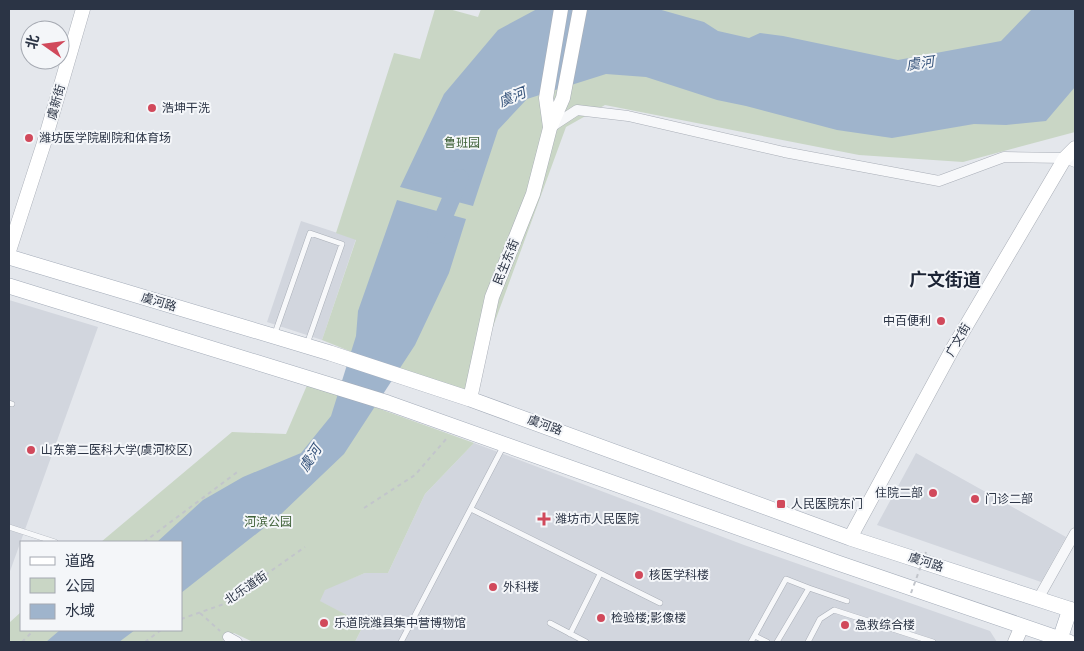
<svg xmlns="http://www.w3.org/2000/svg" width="1084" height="651" font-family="'Open Sans','Noto Sans SC',sans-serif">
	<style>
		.built { fill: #d2d6de }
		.green { fill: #c9d6c5 }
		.water { fill: #9fb4cc }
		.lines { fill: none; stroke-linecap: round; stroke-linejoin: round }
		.river { stroke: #9fb4cc; stroke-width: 18 }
		.lane-casing { stroke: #a9aeb7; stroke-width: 6 }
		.street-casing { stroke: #a9aeb7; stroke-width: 11 }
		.secondary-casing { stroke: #a9aeb7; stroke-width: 15 }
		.primary-casing { stroke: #a3abb8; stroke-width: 16 }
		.path { stroke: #c2c5cb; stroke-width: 2; stroke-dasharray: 4 4; stroke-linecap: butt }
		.lane { stroke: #f7f8fa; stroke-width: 5 }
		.street { stroke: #f7f8fa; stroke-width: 10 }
		.secondary { stroke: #fff; stroke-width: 14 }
		.primary { stroke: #fff; stroke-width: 15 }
		.path-bridge { stroke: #c2c5cb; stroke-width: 2; stroke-dasharray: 4 4; stroke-linecap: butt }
		.poi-dot { fill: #d1495b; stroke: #f4f6f9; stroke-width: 2 }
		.labels { text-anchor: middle; stroke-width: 4; stroke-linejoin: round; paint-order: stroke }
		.street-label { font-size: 12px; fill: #2b3445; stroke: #f4f6f9 }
		.poi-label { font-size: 12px; fill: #2b3445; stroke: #f4f6f9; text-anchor: start }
		.park-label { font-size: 12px; fill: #3f6138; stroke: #f4f6f9 }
		.water-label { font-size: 14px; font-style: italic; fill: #34527a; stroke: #f4f6f9 }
		.district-label { font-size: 18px; font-weight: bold; fill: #1d2536; stroke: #f4f6f9 }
	</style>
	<rect width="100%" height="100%" fill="#e4e7ec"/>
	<!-- built -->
	<path class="built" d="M301 221 356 239 322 340 267 322Z
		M9 300 98 327 9 574Z
		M474 443 744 545 990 631 997 642H355L364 624 319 601 325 589 365 573H388L425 494Z
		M916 453 1066 537 1041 582 877 525Z"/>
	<!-- green -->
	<path class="green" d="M435 9H449L478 17 481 9H1075V132L963 162 859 155 605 105 566 127 467 398 322 340 356 240 336 233 394 53 420 59Z
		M308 383 474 443 425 494 388 573H365L325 590 320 601 364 624 355 642H253L234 633 221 642H9V623L21 612V630H181V542H101L232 432 286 434Z"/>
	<!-- water -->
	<path class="water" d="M537 9H658L704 22 718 31 749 38 760 33 783 36 898 60 1001 41 1032 9H1075V87L1046 121 1006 125 974 124 892 138 837 130 746 106 717 100 646 77 606 74 527 99 498 130 473 206 400 187 444 94 498 30Z
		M397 200 466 219 449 273 415 345 344 454 279 516 181 593V542H157L203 500 243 477 301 453 331 416 356 336 358 311Z
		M60 630H135L119 642H46Z"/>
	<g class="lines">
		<!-- river -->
		<path class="river" d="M436 235 460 178"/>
		<!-- lane casing -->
		<g class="lane-casing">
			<path id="lane" d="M274 336 310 233 342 244 307 344
				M9 403 12 404
				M471 509 660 603
				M9 527 55 542
				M809 588 847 601
				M550 623 586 642
				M570 634 600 574
				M755 636 767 642
				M401 642 504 445
				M751 642 786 579 809 588 777 642
				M808 642 820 619 834 610 933 642"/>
		</g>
		<!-- street casing -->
		<g class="street-casing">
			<path id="street" d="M551 127 577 110 628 116 784 152 939 181 1004 157 1065 158 1075 162
				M1038 599 1075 533
				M228 637 237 642"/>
		</g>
		<!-- secondary casing -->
		<g class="secondary-casing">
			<path id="secondary" d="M550 127 546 98 561 9
				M9 251 44 143 83 9
				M470 399 492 297 533 194 550 128 563 98 580 9
				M850 538 953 348 1065 158 1075 148
				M1015 642 1022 626"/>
		</g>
		<!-- primary casing -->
		<g class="primary-casing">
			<path id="primary" d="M9 257 330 353 470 399 850 538 1075 611
				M9 286 388 403 838 563 1069 642
				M1060 639 1070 609"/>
		</g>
		<!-- path -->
		<path class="path" d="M364 508 415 475 447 438
			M144 542 240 470
			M200 613 220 631
			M181 619 224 604 305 547
			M22 642 34 630
			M145 642 161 630"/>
		<!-- lane -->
		<use href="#lane" class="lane"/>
		<!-- street -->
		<use href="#street" class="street"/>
		<!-- secondary -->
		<use href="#secondary" class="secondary"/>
		<!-- primary -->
		<use href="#primary" class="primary"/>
		<!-- path-bridge -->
		<path class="path-bridge" d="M911 593 926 552"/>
	</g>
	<!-- markers -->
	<g class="poi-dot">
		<circle cx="152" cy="108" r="5"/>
		<circle cx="29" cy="138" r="5"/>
		<circle cx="941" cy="321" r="5"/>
		<circle cx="31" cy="450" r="5"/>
		<circle cx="933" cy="493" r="5"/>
		<circle cx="975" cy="499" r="5"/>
		<rect x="776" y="499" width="10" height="10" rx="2.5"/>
		<path d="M541.5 511.5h5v5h5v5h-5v5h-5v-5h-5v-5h5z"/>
		<circle cx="639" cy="575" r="5"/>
		<circle cx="493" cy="587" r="5"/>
		<circle cx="601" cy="618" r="5"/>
		<circle cx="324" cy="623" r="5"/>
		<circle cx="845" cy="625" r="5"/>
	</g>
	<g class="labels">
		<!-- street labels -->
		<g class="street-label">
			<text transform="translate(56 102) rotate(-74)" y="4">虞新街</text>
			<text transform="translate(506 262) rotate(-68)" y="4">民生东街</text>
			<text transform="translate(159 302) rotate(17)" y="4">虞河路</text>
			<text transform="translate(958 340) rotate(-60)" y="4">广文街</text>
			<text transform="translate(545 425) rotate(20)" y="4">虞河路</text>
			<text transform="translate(926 562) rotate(18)" y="4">虞河路</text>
			<text transform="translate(246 588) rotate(-34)" y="4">北乐道街</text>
		</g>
		<!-- poi labels -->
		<g class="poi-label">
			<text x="162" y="112">浩坤干洗</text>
			<text x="39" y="142">潍坊医学院剧院和体育场</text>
			<text x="931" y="325" text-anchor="end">中百便利</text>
			<text x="41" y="454">山东第二医科大学(虞河校区)</text>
			<text x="923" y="497" text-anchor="end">住院二部</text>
			<text x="985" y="503">门诊二部</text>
			<text x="791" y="508">人民医院东门</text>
			<text x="555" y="523">潍坊市人民医院</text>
			<text x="649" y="579">核医学科楼</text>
			<text x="503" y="591">外科楼</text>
			<text x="611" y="622">检验楼;影像楼</text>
			<text x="334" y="627">乐道院潍县集中营博物馆</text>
			<text x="855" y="629">急救综合楼</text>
		</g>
		<!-- park labels -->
		<g class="park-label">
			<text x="462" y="147">鲁班园</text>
			<text x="268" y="526">河滨公园</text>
		</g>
		<!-- water labels -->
		<g class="water-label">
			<text transform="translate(920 63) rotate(-8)" y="5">虞河</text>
			<text transform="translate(512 97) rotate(-23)" y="5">虞河</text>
			<text transform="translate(310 458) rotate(-57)" y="5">虞河</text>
		</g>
		<!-- district labels -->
		<g class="district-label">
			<text x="945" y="286">广文街道</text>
		</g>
	</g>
	<!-- border -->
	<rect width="1084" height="651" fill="none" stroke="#2b3445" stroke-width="20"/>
	<!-- legend -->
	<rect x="20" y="541" width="162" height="90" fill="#f4f6f9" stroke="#a4a8b1"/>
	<rect x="30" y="557" width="25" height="8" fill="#ffffff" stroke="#a4a8b1"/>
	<text x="65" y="566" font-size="15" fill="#2b3445">道路</text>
	<rect x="30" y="578" width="25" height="15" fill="#c9d6c5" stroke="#a4a8b1"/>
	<text x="65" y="591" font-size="15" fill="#2b3445">公园</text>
	<rect x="30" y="604" width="25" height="15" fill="#9fb4cc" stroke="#a4a8b1"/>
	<text x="65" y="616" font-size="15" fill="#2b3445">水域</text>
	<!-- north arrow -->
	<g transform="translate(45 45) rotate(284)"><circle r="24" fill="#f4f6f9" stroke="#a4a8b1"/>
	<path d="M0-4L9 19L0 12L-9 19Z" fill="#d1495b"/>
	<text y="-8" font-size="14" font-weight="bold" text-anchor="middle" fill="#2b3445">北</text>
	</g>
</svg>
